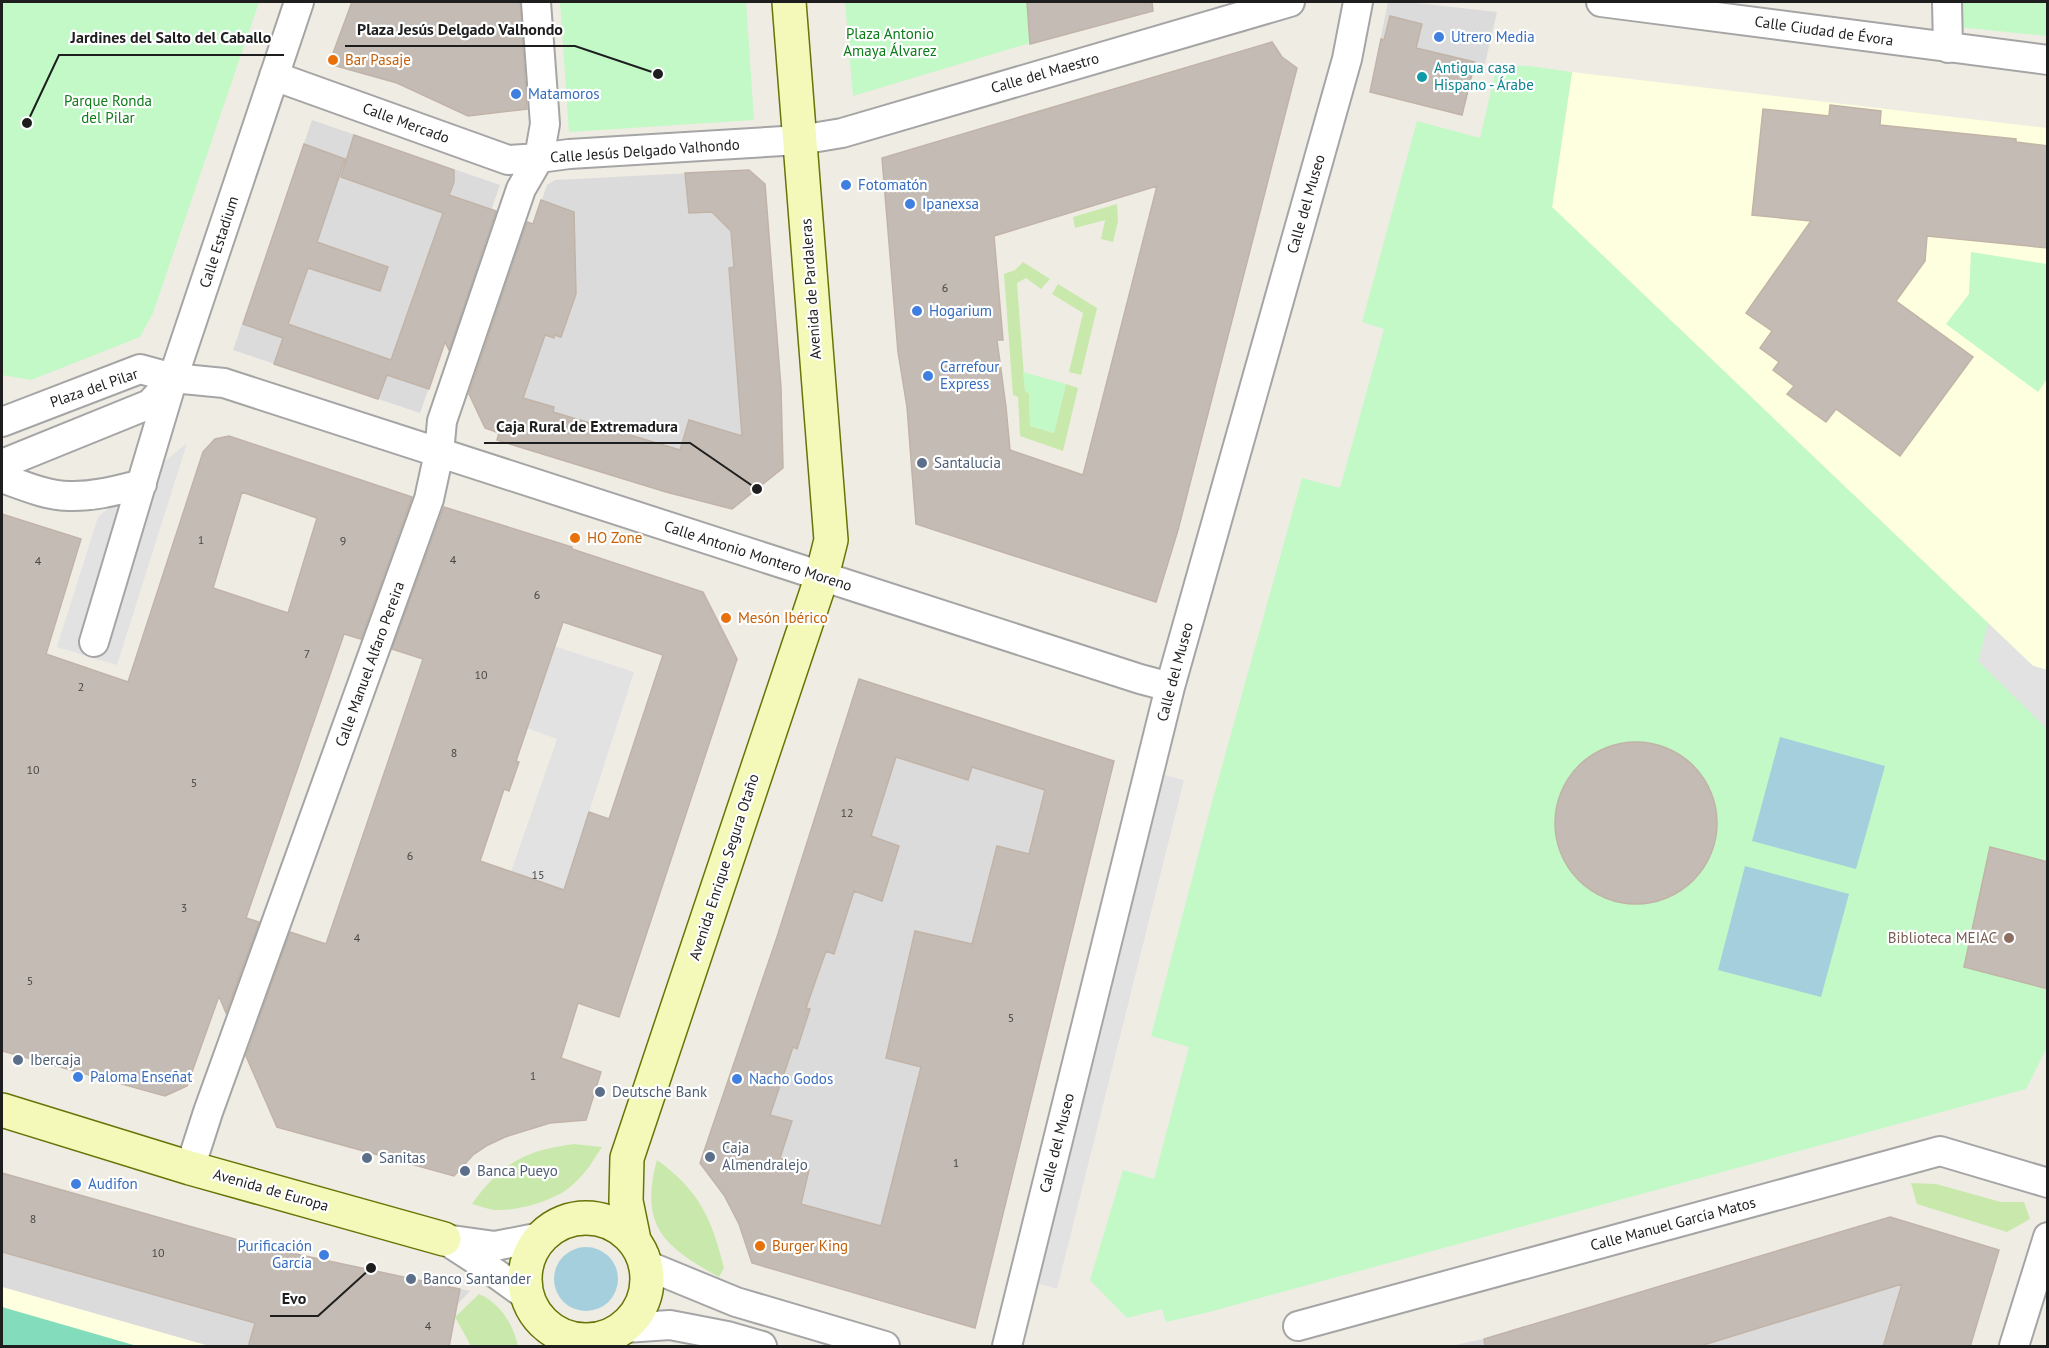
<svg xmlns="http://www.w3.org/2000/svg" width="2049" height="1348" font-family="'PT Sans',sans-serif">
	<style>
		.residential { fill: #dcdbdb }
		.education { fill: #feffde }
		.grass { fill: #c8e9ab }
		.park { fill: #c2f9c7 }
		.pitch { fill: #83ddbd }
		.parking { fill: #e2e2e2 }
		.water { fill: #a5cfdc }
		.building { fill: #c4bcb4; stroke: #c1b3a7; stroke-width: 1.5; fill-rule: evenodd }
		.lines { fill: none; stroke-linecap: round; stroke-linejoin: round }
		.street-casing { stroke: #a5a5a5; stroke-width: 32 }
		.secondary-casing { stroke: #667506; stroke-width: 36 }
		.street { stroke: #fff; stroke-width: 28 }
		.secondary { stroke: #f4f9b9; stroke-width: 33 }
		.shop-dot { fill: #3f7fe0; stroke: #fff; stroke-width: 2 }
		.food-dot { fill: #e8710a; stroke: #fff; stroke-width: 2 }
		.culture-dot { fill: #0f9aa8; stroke: #fff; stroke-width: 2 }
		.service-dot { fill: #5c6f8a; stroke: #fff; stroke-width: 2 }
		.education-dot { fill: #8d6e63; stroke: #fff; stroke-width: 2 }
		.labels { text-anchor: middle; stroke-width: 4.5; stroke-linejoin: round; paint-order: stroke }
		.number-label { font-size: 12px; fill: #484644 }
		.street-label { font-size: 15px; fill: #1e1e1e; stroke: #fff }
		.park-label { font-size: 15px; fill: #0d7c18; stroke: #fff }
		.shop-label { font-size: 15px; fill: #366cbe; stroke: #fff; text-anchor: start }
		.food-label { font-size: 15px; fill: #c56008; stroke: #fff; text-anchor: start }
		.culture-label { font-size: 15px; fill: #0d838f; stroke: #fff; text-anchor: start }
		.service-label { font-size: 15px; fill: #4e5e75; stroke: #fff; text-anchor: start }
		.education-label { font-size: 15px; fill: #785e54; stroke: #fff; text-anchor: end }
		.leader { fill: none; stroke: #1e1e1e; stroke-width: 2 }
		.callout-dot { fill: #1e1e1e; stroke: #fff; stroke-width: 2 }
		.callout-label { font-size: 16px; text-anchor: middle; font-weight: bold; fill: #1e1e1e; stroke: #fff; stroke-width: 4.5; stroke-linejoin: round; paint-order: stroke }
	</style>
	<rect width="100%" height="100%" fill="#efece4"/>
	<!-- residential -->
	<path class="residential" d="M1388 2H1407L1497 12 1485 64 1475 62 1462 115 1370 92Z
		M312 120 500 185 420 413 233 350Z
		M749 170 781 388 783 468 732 509 666 492 497 440 498 433 485 428 478 413 482 400 475 397 547 185 555 180Z
		M859 679 1114 761 975 1328 752 1263 739 1224 724 1195 700 1163 778 935Z
		M2 1173 263 1247 470 1291 457 1305 449 1346H209L2 1287Z
		M1890 1217 1970 1346H1450L1488 1338Z"/>
	<!-- education -->
	<path class="education" d="M1572 72 2047 128V670L2033 666 1552 207Z
		M2 1287 209 1346H2Z"/>
	<!-- grass -->
	<path class="grass" d="M1117 204 1118 221 1113 242 1101 239 1105 220 1075 228 1073 217Z
		M1023 262 1050 279 1041 289 1026 278 1017 283 1025 391 1029 393 1030 426 1054 433 1066 384 1078 388 1063 451 1020 436 1018 397 1013 395 1004 274 1015 270Z
		M1058 284 1097 308 1081 375 1069 372 1083 313 1052 294Z
		M574 1144 602 1147C593 1161 584 1176 570 1187 554 1201 517 1211 495 1210 488 1209 480 1206 472 1204 501 1163 526 1150 574 1144Z
		M657 1160C699 1190 712 1219 724 1268L719 1277C664 1247 639 1226 657 1160Z
		M1911 1183 1936 1184 2001 1202H2024L2030 1219 2007 1232 1917 1204Z
		M479 1294C501 1304 513 1324 518 1346H471L455 1317Z"/>
	<!-- park -->
	<path class="park" d="M2 2H259L153 313 140 337 31 380 2 375Z
		M560 2H746L754 120 569 132Z
		M845 2H1027L1030 43 853 96Z
		M1957 2H2047V36L1957 27Z
		M1497 65 1529 66 1572 72 1552 207 2033 666 2047 670V1047L2026 1089 1209 1312 1166 1322 1162 1309 1127 1318 1090 1280 1123 1170 1154 1179 1189 1047 1151 1036 1212 802 1302 478 1340 488 1384 329 1362 322 1417 121 1480 138Z
		M1971 252 2047 264V379L2038 392 1946 324 1969 294Z
		M1023 372 1066 384 1054 433 1030 426 1029 393 1025 391Z"/>
	<!-- pitch -->
	<path class="pitch" d="M2 1307 137 1346H2Z"/>
	<!-- parking -->
	<path class="parking" d="M187 443 117 665 57 647 98 517Z
		M1988 623 2033 666 2047 670V729L1978 661Z
		M554 646 634 672 580 840 650 920 511 872 557 739 527 728Z
		M1164 775 1184 780 1057 1289 1037 1283Z"/>
	<!-- water -->
	<path class="water" d="M1780 737 1885 766 1856 869 1752 841Z
		M1745 866 1849 894 1821 997 1718 970Z
		M554 1279a32 32 0 1 1 64 0a32 32 0 1 1-64 0Z"/>
	<!-- building -->
	<path class="building" d="M352 2H520L527 109 468 116 397 83 329 64Z
		M1027 2H1152L1153 11 1030 44Z
		M1390 16 1422 24 1416 48 1475 62 1462 115 1370 92 1381 39 1384 40Z
		M1272 42 1282 57 1297 68 1178 530 1156 602 916 524 907 407 898 352 882 158ZM1157 186 1083 475 1010 450 1006 407 997 340H1003L994 236Z
		M1830 105 1881 111 1880 125 2016 139V142L2048 146V248L1927 236 1925 261 1896 301 1973 357 1900 456 1836 409 1826 422 1787 394 1794 386 1773 370 1779 362 1760 348 1772 331 1746 313 1811 221 1752 215 1763 109 1829 116Z
		M354 135 454 170V182L449 195 496 211 449 350 445 342 429 389 387 375 378 399 274 364 283 338 243 324 304 144 345 159 317 242 388 267 380 291 308 268 288 324 391 360 443 213 341 177Z
		M749 170 765 184 781 388 783 468 732 509 666 492 497 440 499 433 485 428 469 394 527 222 533 224 541 200 574 212 576 294 561 337 554 335V338L545 335 523 398 554 407 553 412 680 450 689 420 742 436 729 268 734 267 731 231 712 212 689 213 685 173Z
		M229 436 412 497 361 639 344 634 246 918 259 922 226 1013 219 996 187 1086 165 1096 2 1051V514L81 539 46 654 128 682 203 452 215 439ZM242 492 317 518 288 613 213 588Z
		M444 507 572 547V549L703 592 737 659 619 1017 578 1003 561 1058 601 1072 586 1120 550 1123 505 1137 488 1145 473 1155 454 1176 277 1127 246 1056 290 932 326 944 423 659 392 649ZM563 622 663 655 609 819 589 812 564 890 480 861 504 789 509 791 519 762 516 761Z
		M859 679 1114 761 975 1328 752 1263 739 1224 724 1195 700 1163 777 937ZM896 757 968 780 972 767 1045 790 1029 854 997 846 972 944 915 931 886 1058 921 1067 881 1226 801 1204 809 1170 780 1158 792 1121 770 1115 793 1047 797 1049 810 1009 806 1008 826 951 834 954 854 891 882 901 899 846 871 836Z
		M1555 823a81 81 0 1 1 162 0a81 81 0 1 1-162 0Z
		M1990 847 2048 862V989L1964 967Z
		M2 1173 263 1247 460 1289 449 1347H248L255 1323 2 1252Z
		M1890 1217 1999 1250 1970 1347H1883L1902 1284 1697 1347H1485L1484 1339Z"/>
	<g class="lines">
		<!-- street casing -->
		<g class="street-casing">
			<path id="street" d="M1601 2 2048 60
				M1947 2 1948 48
				M274 76 508 160 539 158 569 154 800 140 842 133 1290 2
				M2 422 140 369 173 378 224 383 1140 679 1170 687
				M2 464 150 404 172 380
				M2 478C22 485 47 496 69 496 94 497 118 490 142 484
				M94 642 173 378 299 2
				M190 1168 208 1112 429 499 439 453 442 421 521 189 539 158 545 124 536 2
				M444 1239 484 1265 527 1296
				M452 1240 495 1246 541 1237
				M646 1265 736 1302 885 1346
				M1298 1326 1940 1151 2048 1183
				M625 1328 670 1325 727 1336 762 1346
				M1007 1346 1170 687 1347 59 1358 2
				M2014 1346 2048 1237"/>
		</g>
		<!-- secondary casing -->
		<g class="secondary-casing">
			<path id="secondary" d="M2 1110 190 1168 444 1239
				M525 1279a61 61 0 1 1 122 0a61 61 0 1 1-122 0Z
				M634 1240 626 1201 627 1158 822 576 831 540 789 2"/>
		</g>
		<!-- street -->
		<use href="#street" class="street"/>
		<!-- secondary -->
		<use href="#secondary" class="secondary"/>
	</g>
	<!-- markers -->
	<g class="shop-dot">
		<circle cx="1439" cy="37" r="6"/>
		<circle cx="516" cy="94" r="6"/>
		<circle cx="846" cy="185" r="6"/>
		<circle cx="910" cy="204" r="6"/>
		<circle cx="917" cy="311" r="6"/>
		<circle cx="928" cy="376" r="6"/>
		<circle cx="78" cy="1077" r="6"/>
		<circle cx="737" cy="1079" r="6"/>
		<circle cx="76" cy="1184" r="6"/>
		<circle cx="324" cy="1255" r="6"/>
	</g>
	<g class="food-dot">
		<circle cx="333" cy="60" r="6"/>
		<circle cx="575" cy="538" r="6"/>
		<circle cx="726" cy="618" r="6"/>
		<circle cx="760" cy="1246" r="6"/>
	</g>
	<circle class="culture-dot" cx="1422" cy="77" r="6"/>
	<g class="service-dot">
		<circle cx="922" cy="463" r="6"/>
		<circle cx="18" cy="1060" r="6"/>
		<circle cx="600" cy="1092" r="6"/>
		<circle cx="710" cy="1157" r="6"/>
		<circle cx="367" cy="1158" r="6"/>
		<circle cx="465" cy="1171" r="6"/>
		<circle cx="411" cy="1279" r="6"/>
	</g>
	<circle class="education-dot" cx="2009" cy="938" r="6"/>
	<g class="labels">
		<!-- number labels -->
		<g class="number-label">
			<text x="945" y="292">6</text>
			<text x="201" y="544">1</text>
			<text x="343" y="545">9</text>
			<text x="453" y="564">4</text>
			<text x="38" y="565">4</text>
			<text x="537" y="599">6</text>
			<text x="307" y="658">7</text>
			<text x="481" y="679">10</text>
			<text x="81" y="691">2</text>
			<text x="454" y="757">8</text>
			<text x="33" y="774">10</text>
			<text x="194" y="787">5</text>
			<text x="847" y="817">12</text>
			<text x="410" y="860">6</text>
			<text x="538" y="879">15</text>
			<text x="184" y="912">3</text>
			<text x="357" y="942">4</text>
			<text x="30" y="985">5</text>
			<text x="1011" y="1022">5</text>
			<text x="533" y="1080">1</text>
			<text x="956" y="1167">1</text>
			<text x="33" y="1223">8</text>
			<text x="158" y="1257">10</text>
			<text x="428" y="1330">4</text>
		</g>
		<!-- street labels -->
		<g class="street-label">
			<text transform="translate(1824 31) rotate(8)" y="5">Calle Ciudad de Évora</text>
			<text transform="translate(1045 73) rotate(-16)" y="5">Calle del Maestro</text>
			<text transform="translate(406 123) rotate(20)" y="5">Calle Mercado</text>
			<text transform="translate(645 151) rotate(-4)" y="5">Calle Jesús Delgado Valhondo</text>
			<text transform="translate(1306 204) rotate(-74)" y="5">Calle del Museo</text>
			<text transform="translate(219 242) rotate(-72)" y="5">Calle Estadium</text>
			<text transform="translate(811 289) rotate(-94)" y="5">Avenida de Pardaleras</text>
			<text transform="translate(94 388) rotate(-19)" y="5">Plaza del Pilar</text>
			<text transform="translate(758 556) rotate(18)" y="5">Calle Antonio Montero Moreno</text>
			<text transform="translate(370 664) rotate(-70)" y="5">Calle Manuel Alfaro Pereira</text>
			<text transform="translate(1175 672) rotate(-75)" y="5">Calle del Museo</text>
			<text transform="translate(724 867) rotate(-72)" y="5">Avenida Enrique Segura Otaño</text>
			<text transform="translate(1057 1143) rotate(-76)" y="5">Calle del Museo</text>
			<text transform="translate(271 1190) rotate(16)" y="5">Avenida de Europa</text>
			<text transform="translate(1673 1224) rotate(-15)" y="5">Calle Manuel García Matos</text>
		</g>
		<!-- park labels -->
		<g class="park-label">
			<text x="890" y="39">Plaza Antonio<tspan x="890" dy="17">Amaya Álvarez</tspan></text>
			<text x="108" y="106">Parque Ronda<tspan x="108" dy="17">del Pilar</tspan></text>
		</g>
		<!-- shop labels -->
		<g class="shop-label">
			<text x="1451" y="42">Utrero Media</text>
			<text x="528" y="99">Matamoros</text>
			<text x="858" y="190">Fotomatón</text>
			<text x="922" y="209">Ipanexsa</text>
			<text x="929" y="316">Hogarium</text>
			<text x="940" y="372">Carrefour<tspan x="940" dy="17">Express</tspan></text>
			<text x="90" y="1082">Paloma Enseñat</text>
			<text x="749" y="1084">Nacho Godos</text>
			<text x="88" y="1189">Audifon</text>
			<text x="312" y="1251" text-anchor="end">Purificación<tspan x="312" dy="17">García</tspan></text>
		</g>
		<!-- food labels -->
		<g class="food-label">
			<text x="345" y="65">Bar Pasaje</text>
			<text x="587" y="543">HO Zone</text>
			<text x="738" y="623">Mesón Ibérico</text>
			<text x="772" y="1251">Burger King</text>
		</g>
		<!-- culture labels -->
		<g class="culture-label">
			<text x="1434" y="73">Antigua casa<tspan x="1434" dy="17">Hispano - Árabe</tspan></text>
		</g>
		<!-- service labels -->
		<g class="service-label">
			<text x="934" y="468">Santalucia</text>
			<text x="30" y="1065">Ibercaja</text>
			<text x="612" y="1097">Deutsche Bank</text>
			<text x="722" y="1153">Caja<tspan x="722" dy="17">Almendralejo</tspan></text>
			<text x="379" y="1163">Sanitas</text>
			<text x="477" y="1176">Banca Pueyo</text>
			<text x="423" y="1284">Banco Santander</text>
		</g>
		<!-- education labels -->
		<g class="education-label">
			<text x="1997" y="943">Biblioteca MEIAC</text>
		</g>
	</g>
	<!-- callouts -->
	<path class="leader" d="M658 74L575 46H345M27 123L59 55H284M757 489L690 443H484M371 1268L318 1316H270"/>
	<g class="callout-dot">
		<circle cx="658" cy="74" r="6"/>
		<circle cx="27" cy="123" r="6"/>
		<circle cx="757" cy="489" r="6"/>
		<circle cx="371" cy="1268" r="6"/>
	</g>
	<g class="callout-label">
		<text x="460" y="35">Plaza Jesús Delgado Valhondo</text>
		<text x="171" y="43">Jardines del Salto del Caballo</text>
		<text x="587" y="432">Caja Rural de Extremadura</text>
		<text x="294" y="1304">Evo</text>
	</g>
	<!-- border -->
	<rect width="2049" height="1348" fill="none" stroke="#1e1e1e" stroke-width="6"/>
</svg>
